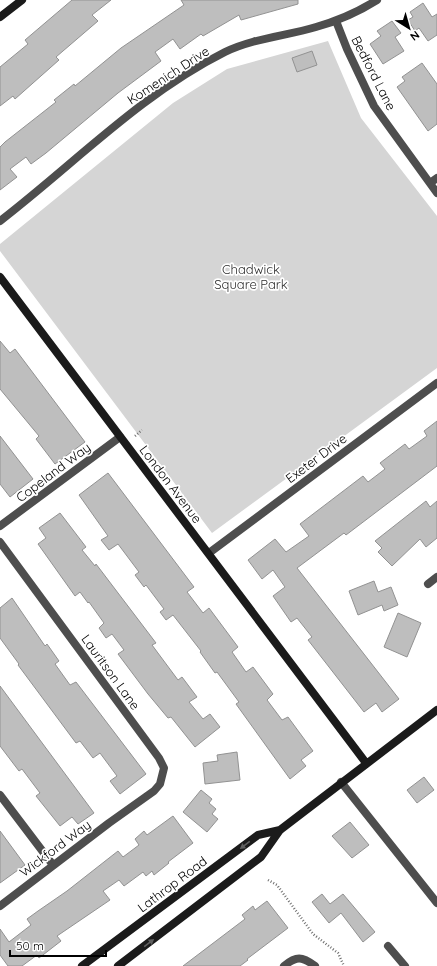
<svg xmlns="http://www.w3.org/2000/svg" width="437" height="966" font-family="Quicksand,sans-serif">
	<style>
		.green { fill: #d5d5d5 }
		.building { fill: #bebebe; stroke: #929292 }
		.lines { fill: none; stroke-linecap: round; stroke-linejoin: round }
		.path { stroke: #707070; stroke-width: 2.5; stroke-dasharray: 1 2; stroke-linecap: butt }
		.lane { stroke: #4e4e4e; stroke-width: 8 }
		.street { stroke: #4e4e4e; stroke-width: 8 }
		.secondary { stroke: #1b1b1b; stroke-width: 8 }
		.oneway { fill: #5f5f5f }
		.labels { text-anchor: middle; stroke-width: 3.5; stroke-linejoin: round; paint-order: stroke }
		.street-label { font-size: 13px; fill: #000; stroke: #fff }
		.park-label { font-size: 13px; fill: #2c2c2c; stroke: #fff }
	</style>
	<rect width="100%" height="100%" fill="#fff"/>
	<!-- green -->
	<path class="green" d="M328 41 361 118 437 216V368L212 533 0 251V244L173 103 227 69Z"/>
	<!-- building -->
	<path class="building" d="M72 0H111L92 15 98 21 56 57 59 60 15 99 13 96 0 106V67L28 44 25 40Z
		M181 0H298V4L241 20 239 15 203 36 201 34 180 49 173 39 155 52 161 61 118 93 46 153 31 164 26 157 10 169 17 177 0 190V147L5 142 56 102 54 100 74 84 75 86 121 48 184 5Z
		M423 3 432 17 437 14V35L428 41 419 28 415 31 408 20 413 17 410 12Z
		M392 21 401 33 395 37 404 51 383 64 370 44 381 36 377 31Z
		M312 51 317 65 297 72 292 58Z
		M422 63 437 84V124L428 131 397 87 405 81 402 77Z
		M0 341 10 353 15 349 85 442 55 464 36 439 39 436 0 389Z
		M437 421V466L346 535 344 533 297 568 399 699 382 712 376 703 364 712 308 640 312 637 297 618 291 622 273 596 285 587 273 570 262 579 248 560 275 539 286 552 309 536 300 524 363 476 368 482 385 469 380 463 405 444 409 449 427 436 424 431Z
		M0 436 33 479 10 497 0 484Z
		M108 473 194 587 187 592 203 613 209 608 238 647 232 652 246 672 253 667 273 694 267 700 282 720 288 717 313 751 301 760 306 766 290 779 236 704 239 702 217 672 215 673 200 652 201 651 173 615 166 620 160 612 164 609 146 585 144 587 135 575 139 572 118 544 109 550 101 540 108 536 79 495Z
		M426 501 430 507 437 501V538L426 547 420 539 392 566 378 552 382 548 375 541Z
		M60 513 86 547 82 550 95 566 96 564 156 643 152 645 178 680 182 677 197 697 189 702 203 719 210 714 220 727 195 747 171 717 168 718 148 694 118 654 124 650 112 634 106 638 99 628 104 623 89 602 88 603 80 592 75 596 38 544 46 538 39 528Z
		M374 581 378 592 391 587 398 605 384 611 382 605 358 615 349 591Z
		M12 598 45 646 47 644 59 661 55 664 70 685 76 682 146 774 120 794 110 781 117 776 100 753 93 758 80 741 76 743 18 665 19 664 0 638V608Z
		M398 613 421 623 407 657 384 647Z
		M0 686 94 813 78 824 72 817 60 826 36 796 40 793 22 769 19 771 0 746Z
		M237 752 240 780 205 784 203 763 218 761 217 755Z
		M424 777 434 790 417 803 407 790Z
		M201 790 212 799 209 803 216 809 212 814 218 819 207 832 183 812Z
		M173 816 193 843 168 862 169 863 154 875 152 871 146 876 143 872 124 886 119 880 103 891 110 900 57 936 61 941 39 958 37 955 22 966H8L0 955V929L9 942 31 925 27 919 38 911 67 891 118 851 123 857 139 845 135 839 144 831 147 835Z
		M350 822 369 845 352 858 332 836Z
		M0 831 25 865 0 883Z
		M322 894 330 904 343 894 375 932 363 942 341 913 329 923 312 902Z
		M267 901 288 928 247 959 248 960 240 966H183L245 919 242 915 253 906 255 910Z"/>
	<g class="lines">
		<!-- path -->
		<path class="path" d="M135 436 142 430
			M268 880 277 885 313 934 338 953 344 966"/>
		<!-- lane -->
		<path class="lane" d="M341 782 437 903
			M388 946 405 966"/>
		<!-- street -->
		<path class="street" d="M336 21 347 49 374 106 437 193
			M430 183 437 178
			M0 221C74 164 141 94 225 52 254 38 286 36 316 27 337 21 358 12 377 0
			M0 526 120 437
			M0 542 159 758 164 768 160 784 154 791 109 823 0 906
			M209 553 437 383
			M428 584 437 577
			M0 795 53 865
			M284 966C296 956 302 956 315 966"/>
		<!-- secondary -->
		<path class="secondary" d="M0 17 22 0
			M0 277 366 763
			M82 966 258 835 280 830
			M118 966 261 857 280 830 437 710"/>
	</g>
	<!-- one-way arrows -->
	<defs><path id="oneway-solid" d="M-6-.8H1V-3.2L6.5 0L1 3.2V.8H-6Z"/></defs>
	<g class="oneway">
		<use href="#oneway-solid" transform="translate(245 845) rotate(143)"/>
		<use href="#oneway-solid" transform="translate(149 943) rotate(-37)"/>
	</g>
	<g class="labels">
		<!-- street labels -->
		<g class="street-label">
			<text transform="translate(374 73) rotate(63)" y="5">Bedford Lane</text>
			<text transform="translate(168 75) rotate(-33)" y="5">Komenich Drive</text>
			<text transform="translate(316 458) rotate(-37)" y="5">Exeter Drive</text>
			<text transform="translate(53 472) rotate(-37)" y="5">Copeland Way</text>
			<text transform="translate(171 484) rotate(53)" y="5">London Avenue</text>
			<text transform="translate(111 672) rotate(54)" y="5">Lauritson Lane</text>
			<text transform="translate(55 848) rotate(-37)" y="5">Wickford Way</text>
			<text transform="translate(172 884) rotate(-37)" y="5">Lathrop Road</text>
		</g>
		<!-- park labels -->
		<g class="park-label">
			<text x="251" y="274">Chadwick<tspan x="251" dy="15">Square Park</tspan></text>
		</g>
	</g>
	<!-- north arrow -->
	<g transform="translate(409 28) rotate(143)" stroke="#ffffff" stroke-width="3" paint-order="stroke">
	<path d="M0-3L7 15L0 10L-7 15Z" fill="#000000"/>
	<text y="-6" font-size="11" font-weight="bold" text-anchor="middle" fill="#000000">N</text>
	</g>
	<!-- scale -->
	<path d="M10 950v6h96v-6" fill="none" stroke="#000000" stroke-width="2"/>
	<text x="16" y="950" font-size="12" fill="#000000" stroke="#ffffff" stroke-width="3" paint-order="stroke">50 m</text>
</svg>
